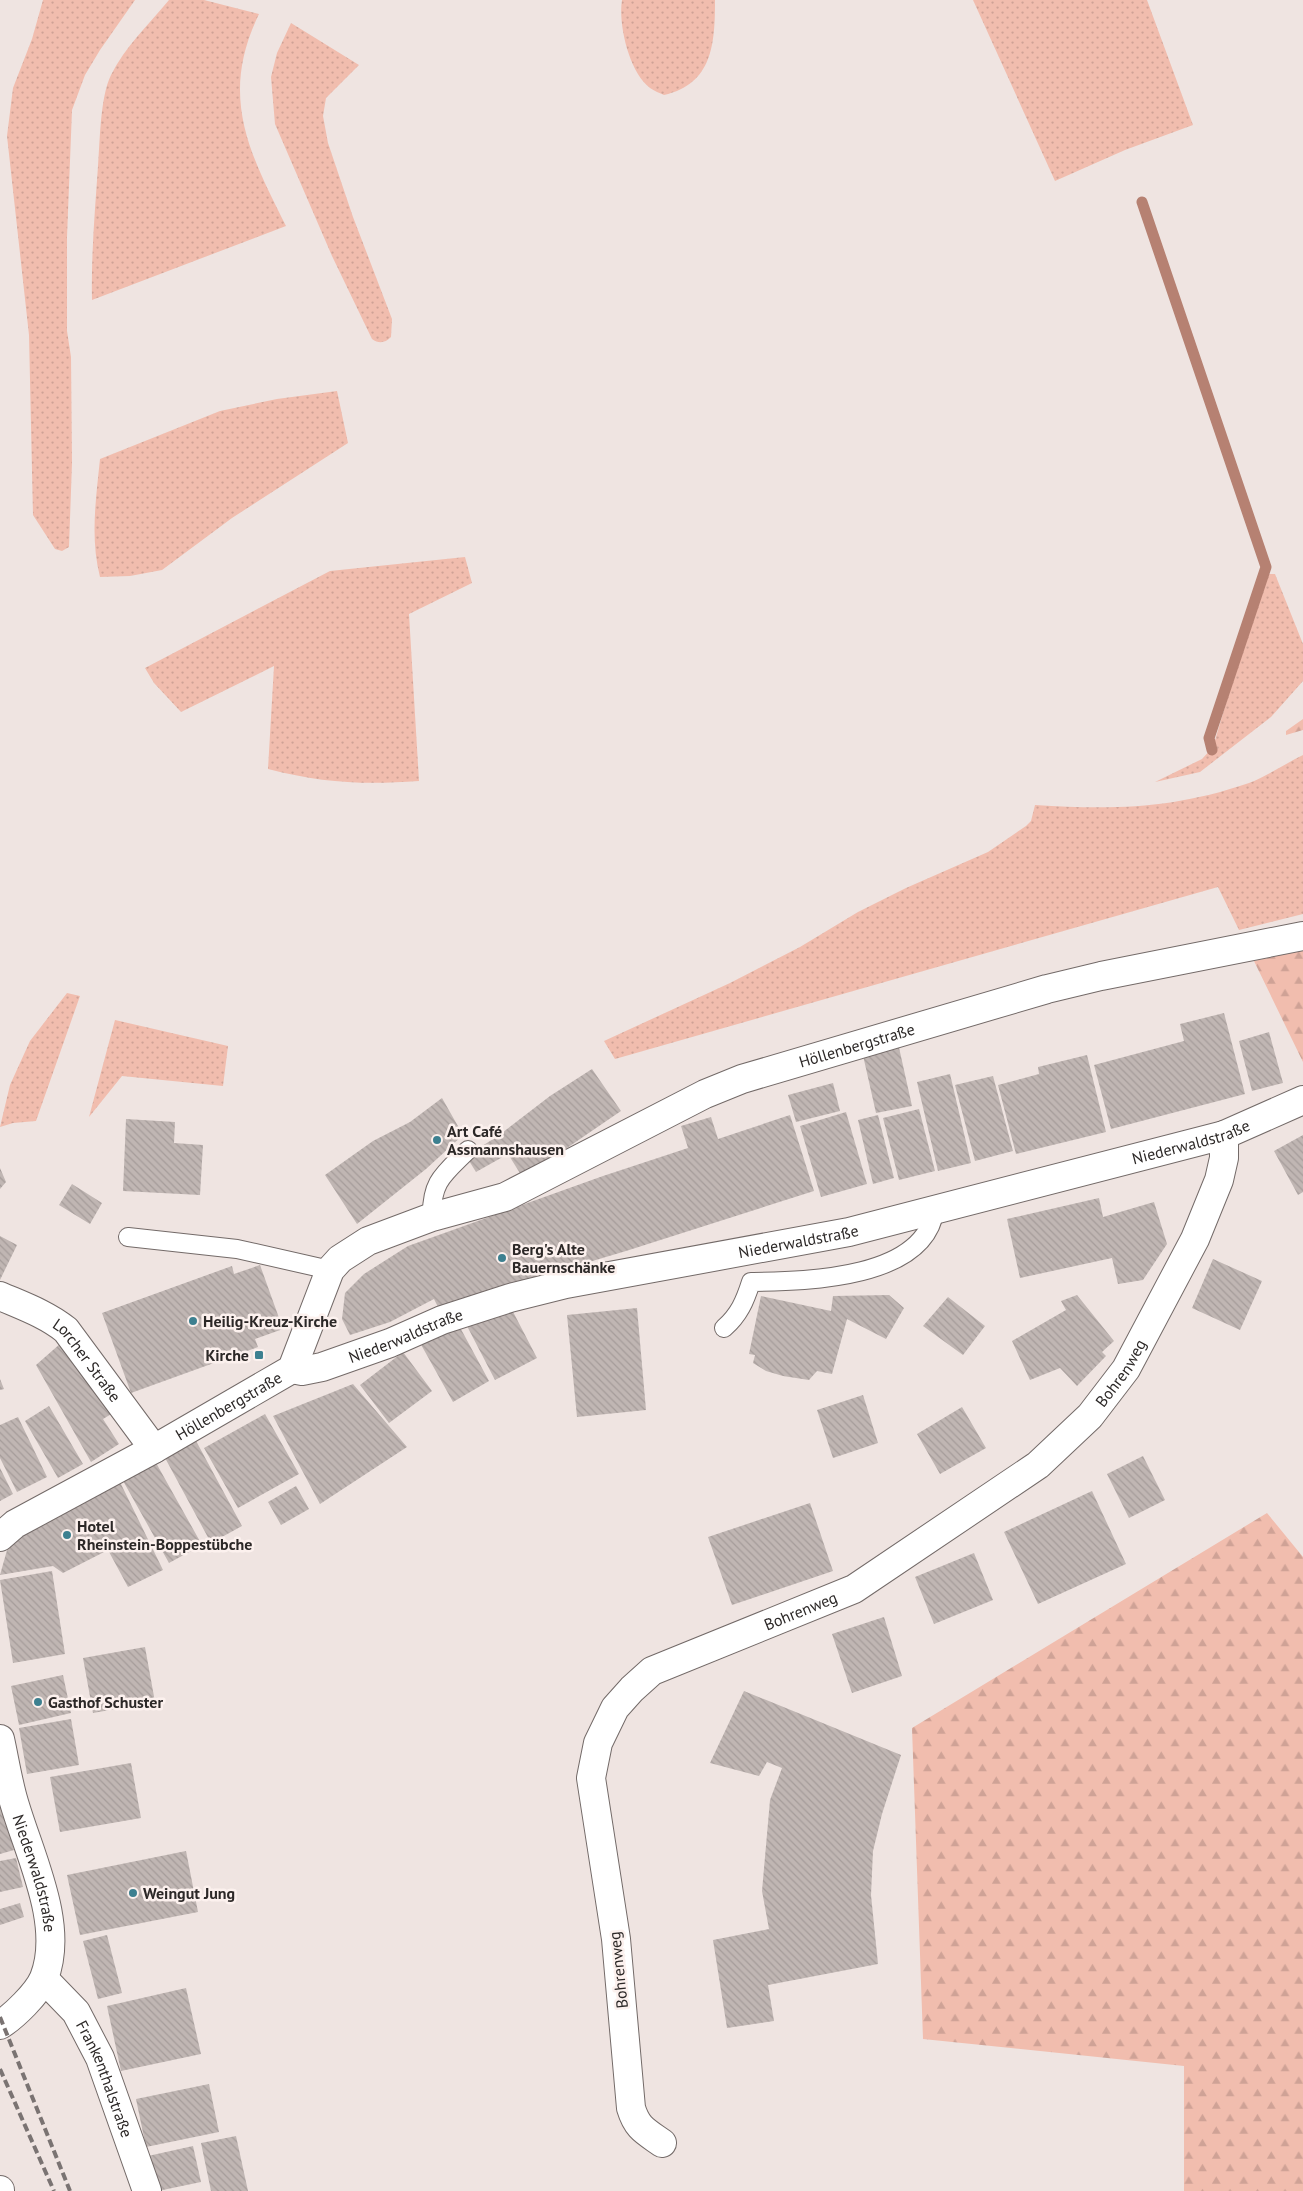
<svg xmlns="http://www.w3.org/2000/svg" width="1303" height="2191" font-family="'PT Sans',sans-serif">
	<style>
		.grass { fill: url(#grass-dots) }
		.forest { fill: url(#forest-firs) }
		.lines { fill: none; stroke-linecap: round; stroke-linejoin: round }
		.stream { stroke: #b68172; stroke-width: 11 }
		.building { fill: url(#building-back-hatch) }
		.service-casing { stroke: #736a68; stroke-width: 20 }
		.minor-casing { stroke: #736a68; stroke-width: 30 }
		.secondary-casing { stroke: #736a68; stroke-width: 30 }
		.service { stroke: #fff; stroke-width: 18 }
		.minor { stroke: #fff; stroke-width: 28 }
		.secondary { stroke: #fff; stroke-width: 28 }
		.rail { stroke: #7a7372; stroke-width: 4; stroke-dasharray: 8 4; stroke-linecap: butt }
		.poi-dot { fill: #3d8090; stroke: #fcf1ee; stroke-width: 2 }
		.labels { text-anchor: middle; stroke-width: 5; stroke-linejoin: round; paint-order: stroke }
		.street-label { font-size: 16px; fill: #2c2827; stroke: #fcf1ee }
		.poi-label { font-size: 16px; font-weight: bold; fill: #2c2827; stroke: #fcf1ee; text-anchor: start }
	</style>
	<defs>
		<pattern id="grass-dots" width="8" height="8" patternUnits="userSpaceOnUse" patternTransform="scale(1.25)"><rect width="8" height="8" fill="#f1bdae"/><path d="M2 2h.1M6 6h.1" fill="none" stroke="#cfa296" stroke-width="1.8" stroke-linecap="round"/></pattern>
		<pattern id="forest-firs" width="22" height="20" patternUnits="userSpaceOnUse" patternTransform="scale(1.25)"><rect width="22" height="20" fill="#f1bdae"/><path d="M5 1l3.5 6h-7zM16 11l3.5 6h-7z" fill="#cfa296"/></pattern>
		<pattern id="building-back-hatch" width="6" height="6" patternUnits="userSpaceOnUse" patternTransform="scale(1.25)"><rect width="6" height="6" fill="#c0b6b3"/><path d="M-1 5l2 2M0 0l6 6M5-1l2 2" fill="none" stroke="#a59c9a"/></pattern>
	</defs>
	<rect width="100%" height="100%" fill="#efe4e1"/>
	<!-- grass -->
	<path class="grass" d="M43 0H135L100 50 85 75 72 110 67 237V331L71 357 72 463 69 547 62 551 55 549 33 515 29 335 7 136 13 88 32 39Z
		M169 0H204L259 14C219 96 249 152 286 226L92 300C91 255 95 211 98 166 100 142 100 97 111 75 125 47 149 24 169 0Z
		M622 0H715C715 43 713 84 664 95 660 93 654 91 650 88 629 72 618 24 622 0Z
		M973 0H1147L1193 125 1125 150 1055 181Z
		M291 23 359 65 326 98 323 116 328 143 353 217 392 319 391 337C385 343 379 344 372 339L332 256 275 124 271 77 277 53Z
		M337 391 348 443 232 518 162 570 130 576 100 577C90 538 96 499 100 459L220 411 277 399Z
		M465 557 472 583 409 614 419 781C364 785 322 783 268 769L274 666 181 712 154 683 145 668 330 571Z
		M1268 574H1275L1303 644V681L1271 717 1200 772 1155 782 1202 759 1213 747 1260 589Z
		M1303 755V914L1239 930 1218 887 615 1059 604 1041 730 983 800 947 858 912 906 888 988 852 1026 826 1031 821 1035 805C1113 810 1173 809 1249 783 1267 776 1285 764 1303 755Z
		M67 993 80 996 36 1121 13 1123 0 1127 10 1085 30 1041Z
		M115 1020 228 1046 223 1086 122 1076 89 1117Z"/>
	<!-- forest -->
	<path class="forest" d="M1303 719V730L1286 735V731Z
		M1303 950V1062L1254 961Z
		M1267 1513 1303 1557V2191H1184V2066L923 2039 912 1728Z"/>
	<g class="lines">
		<!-- stream -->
		<path class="stream" d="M1142 202 1266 567 1209 738 1212 750"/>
	</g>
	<!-- building -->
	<path class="building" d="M1224 1013 1245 1094 1111 1129 1094 1065 1184 1041 1180 1024Z
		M1269 1032 1283 1083 1252 1091 1239 1041Z
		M898 1043 912 1106 876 1113 862 1051Z
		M1087 1055 1106 1132 1016 1154 998 1085 1039 1074 1038 1067Z
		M592 1069 621 1111 523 1178 508 1154 476 1172 466 1156 498 1136 550 1096Z
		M950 1074 971 1163 938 1171 917 1082Z
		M993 1076 1013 1151 975 1161 955 1085Z
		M833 1083 840 1111 796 1122 788 1095Z
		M442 1098 463 1135 426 1169 357 1224 325 1175 373 1141 410 1122Z
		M919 1109 935 1171 899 1180 883 1118Z
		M846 1112 867 1184 821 1197 800 1126Z
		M790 1115 814 1191 626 1251 438 1307 434 1299 390 1322 350 1335 342 1319 345 1293 364 1274 408 1246 603 1176 688 1148 681 1126 711 1117 718 1139Z
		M878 1115 894 1178 873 1184 858 1120Z
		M126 1119 175 1122 174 1143 203 1145 200 1195 123 1191Z
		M1303 1135V1192L1298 1195 1274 1151Z
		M0 1168 6 1182 0 1189Z
		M72 1184 102 1203 90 1224 59 1205Z
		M1099 1198 1103 1217 1154 1202 1167 1244 1143 1280 1118 1284 1112 1258 1020 1278 1007 1219Z
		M0 1236 17 1245 0 1280Z
		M1213 1259 1262 1281 1240 1330 1192 1308Z
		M260 1265 283 1329 255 1339 258 1347 131 1393 102 1313 232 1266 234 1274Z
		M889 1295 904 1308 886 1339 847 1319 832 1374 817 1371 809 1380 783 1376 766 1371 753 1363 755 1355 749 1354 761 1296 831 1311 833 1296Z
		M1077 1295 1114 1341 1102 1352 1106 1356 1077 1386 1060 1368 1030 1380 1012 1341 1066 1310 1061 1301Z
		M948 1297 985 1326 963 1355 923 1326Z
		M509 1304 537 1358 495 1380 467 1326Z
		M637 1308 646 1410 577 1417 567 1315Z
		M456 1320 489 1381 453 1402 419 1341Z
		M61 1343 113 1413 103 1419 119 1444 91 1462 36 1365Z
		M403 1352 432 1391 389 1423 360 1385Z
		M0 1379 4 1389 0 1390Z
		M353 1384 407 1447 320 1504 273 1416Z
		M863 1395 878 1443 833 1458 817 1410Z
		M49 1406 83 1464 58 1478 25 1421Z
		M962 1407 986 1448 940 1474 917 1434Z
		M265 1414 299 1474 238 1508 204 1448Z
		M18 1417 47 1477 17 1492 0 1458V1425Z
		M195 1439 242 1526 211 1543 164 1456Z
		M1143 1456 1165 1500 1129 1518 1107 1474Z
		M155 1461 202 1545 169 1563 122 1479Z
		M0 1468 13 1494 0 1501Z
		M120 1482 163 1570 128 1587 108 1550 63 1573 53 1566 0 1575 9 1543Z
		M296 1486 309 1509 281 1525 268 1502Z
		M1092 1491 1126 1564 1038 1604 1004 1532Z
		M810 1503 833 1571 732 1605 708 1537Z
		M974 1553 993 1600 934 1624 915 1577Z
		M52 1571 65 1654 13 1663 0 1580Z
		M884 1617 902 1676 852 1693 832 1634Z
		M145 1647 155 1702 93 1713 83 1658Z
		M63 1675 71 1713 19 1725 11 1686Z
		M744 1691 901 1755 882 1814 873 1851 871 1895 878 1964 768 1985 774 2021 727 2028 713 1940 769 1929 762 1891 770 1800 782 1768 767 1762 759 1776 710 1763Z
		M71 1719 79 1765 27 1774 19 1728Z
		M131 1763 141 1818 60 1832 50 1777Z
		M2 1804 14 1850 0 1854V1805Z
		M186 1851 198 1912 80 1935 67 1875Z
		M16 1858 23 1887 0 1892V1861Z
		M20 1903 24 1917 0 1925V1909Z
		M107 1935 122 1993 98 1999 83 1941Z
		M186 1988 201 2054 121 2071 107 2006Z
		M209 2084 219 2132 146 2147 136 2099Z
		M236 2136 248 2191H211L201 2143Z
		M193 2146 201 2182 158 2191 148 2156Z"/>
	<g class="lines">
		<!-- service casing -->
		<g class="service-casing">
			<path id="service" d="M432 1217C431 1181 444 1174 468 1150
				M128 1237 237 1249 330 1270
				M724 1328C739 1315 745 1301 751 1282 805 1281 925 1280 935 1209"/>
		</g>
		<!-- minor casing -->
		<g class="minor-casing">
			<g id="minor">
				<path id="s1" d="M0 1296C23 1306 46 1314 66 1330L154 1449"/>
				<path id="s2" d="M292 1369 302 1371 322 1367 390 1343 442 1320 510 1298 566 1284 849 1232 1224 1135 1303 1100"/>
				<path id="s3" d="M44 1979 76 2012 100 2058 147 2191"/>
				<path id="s4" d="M662 2143C645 2131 637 2128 631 2108L616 1939 591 1778 598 1743 615 1708 632 1689 652 1671 854 1589 1038 1465 1090 1416 1126 1369 1195 1239 1219 1180 1224 1158V1135"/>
				<path d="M0 2190V2191"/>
			</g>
		</g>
		<!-- secondary casing -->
		<g class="secondary-casing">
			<g id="secondary">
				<path id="s5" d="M0 1537 15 1524 154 1449 292 1369 330 1270 340 1259 368 1241 432 1217 505 1197 705 1094 742 1079 1047 989 1101 976 1303 936"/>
				<path id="s6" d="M0 1739C4 1757 7 1776 12 1795 26 1849 66 1922 44 1978 37 1994 14 2016 0 2025"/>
			</g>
		</g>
		<!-- service -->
		<use href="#service" class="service"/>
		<!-- minor -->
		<use href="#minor" class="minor"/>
		<!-- secondary -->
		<use href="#secondary" class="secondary"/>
		<!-- rail -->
		<path class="rail" d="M0 2017 70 2191
			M0 2069 54 2191"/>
	</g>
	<!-- markers -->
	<g class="poi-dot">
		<circle cx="437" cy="1140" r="5"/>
		<circle cx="502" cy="1258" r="5"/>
		<circle cx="193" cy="1321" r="5"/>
		<rect x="254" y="1350" width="10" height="10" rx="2.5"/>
		<circle cx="67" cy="1535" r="5"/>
		<circle cx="38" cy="1702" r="5"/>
		<circle cx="133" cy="1893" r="5"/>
	</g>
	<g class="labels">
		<!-- street labels -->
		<g class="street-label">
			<text dy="6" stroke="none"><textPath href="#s5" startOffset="1020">Höllenbergstraße</textPath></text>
			<text dy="6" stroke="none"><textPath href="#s2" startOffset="930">Niederwaldstraße</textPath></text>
			<text dy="6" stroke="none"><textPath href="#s2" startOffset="525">Niederwaldstraße</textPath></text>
			<text dy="6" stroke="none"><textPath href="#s2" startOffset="120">Niederwaldstraße</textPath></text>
			<text dy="6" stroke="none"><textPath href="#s1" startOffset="111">Lorcher Straße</textPath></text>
			<text dy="6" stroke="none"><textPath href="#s4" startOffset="1072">Bohrenweg</textPath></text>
			<text dy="6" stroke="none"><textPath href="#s5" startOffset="264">Höllenbergstraße</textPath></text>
			<text dy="6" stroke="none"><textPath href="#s4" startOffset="668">Bohrenweg</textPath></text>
			<text dy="6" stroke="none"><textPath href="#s6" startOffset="139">Niederwaldstraße</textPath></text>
			<text transform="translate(618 1970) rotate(-96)" y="6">Bohrenweg</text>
			<text dy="6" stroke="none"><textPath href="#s3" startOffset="119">Frankenthalstraße</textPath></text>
		</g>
		<!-- poi labels -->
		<g class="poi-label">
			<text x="447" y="1137">Art Café<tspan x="447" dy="18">Assmannshausen</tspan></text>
			<text x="512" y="1255">Berg's Alte<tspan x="512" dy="18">Bauernschänke</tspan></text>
			<text x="203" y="1327">Heilig-Kreuz-Kirche</text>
			<text x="249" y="1361" text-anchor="end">Kirche</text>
			<text x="77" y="1532">Hotel<tspan x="77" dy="18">Rheinstein-Boppestübche</tspan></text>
			<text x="48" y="1708">Gasthof Schuster</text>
			<text x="143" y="1899">Weingut Jung</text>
		</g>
	</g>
</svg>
